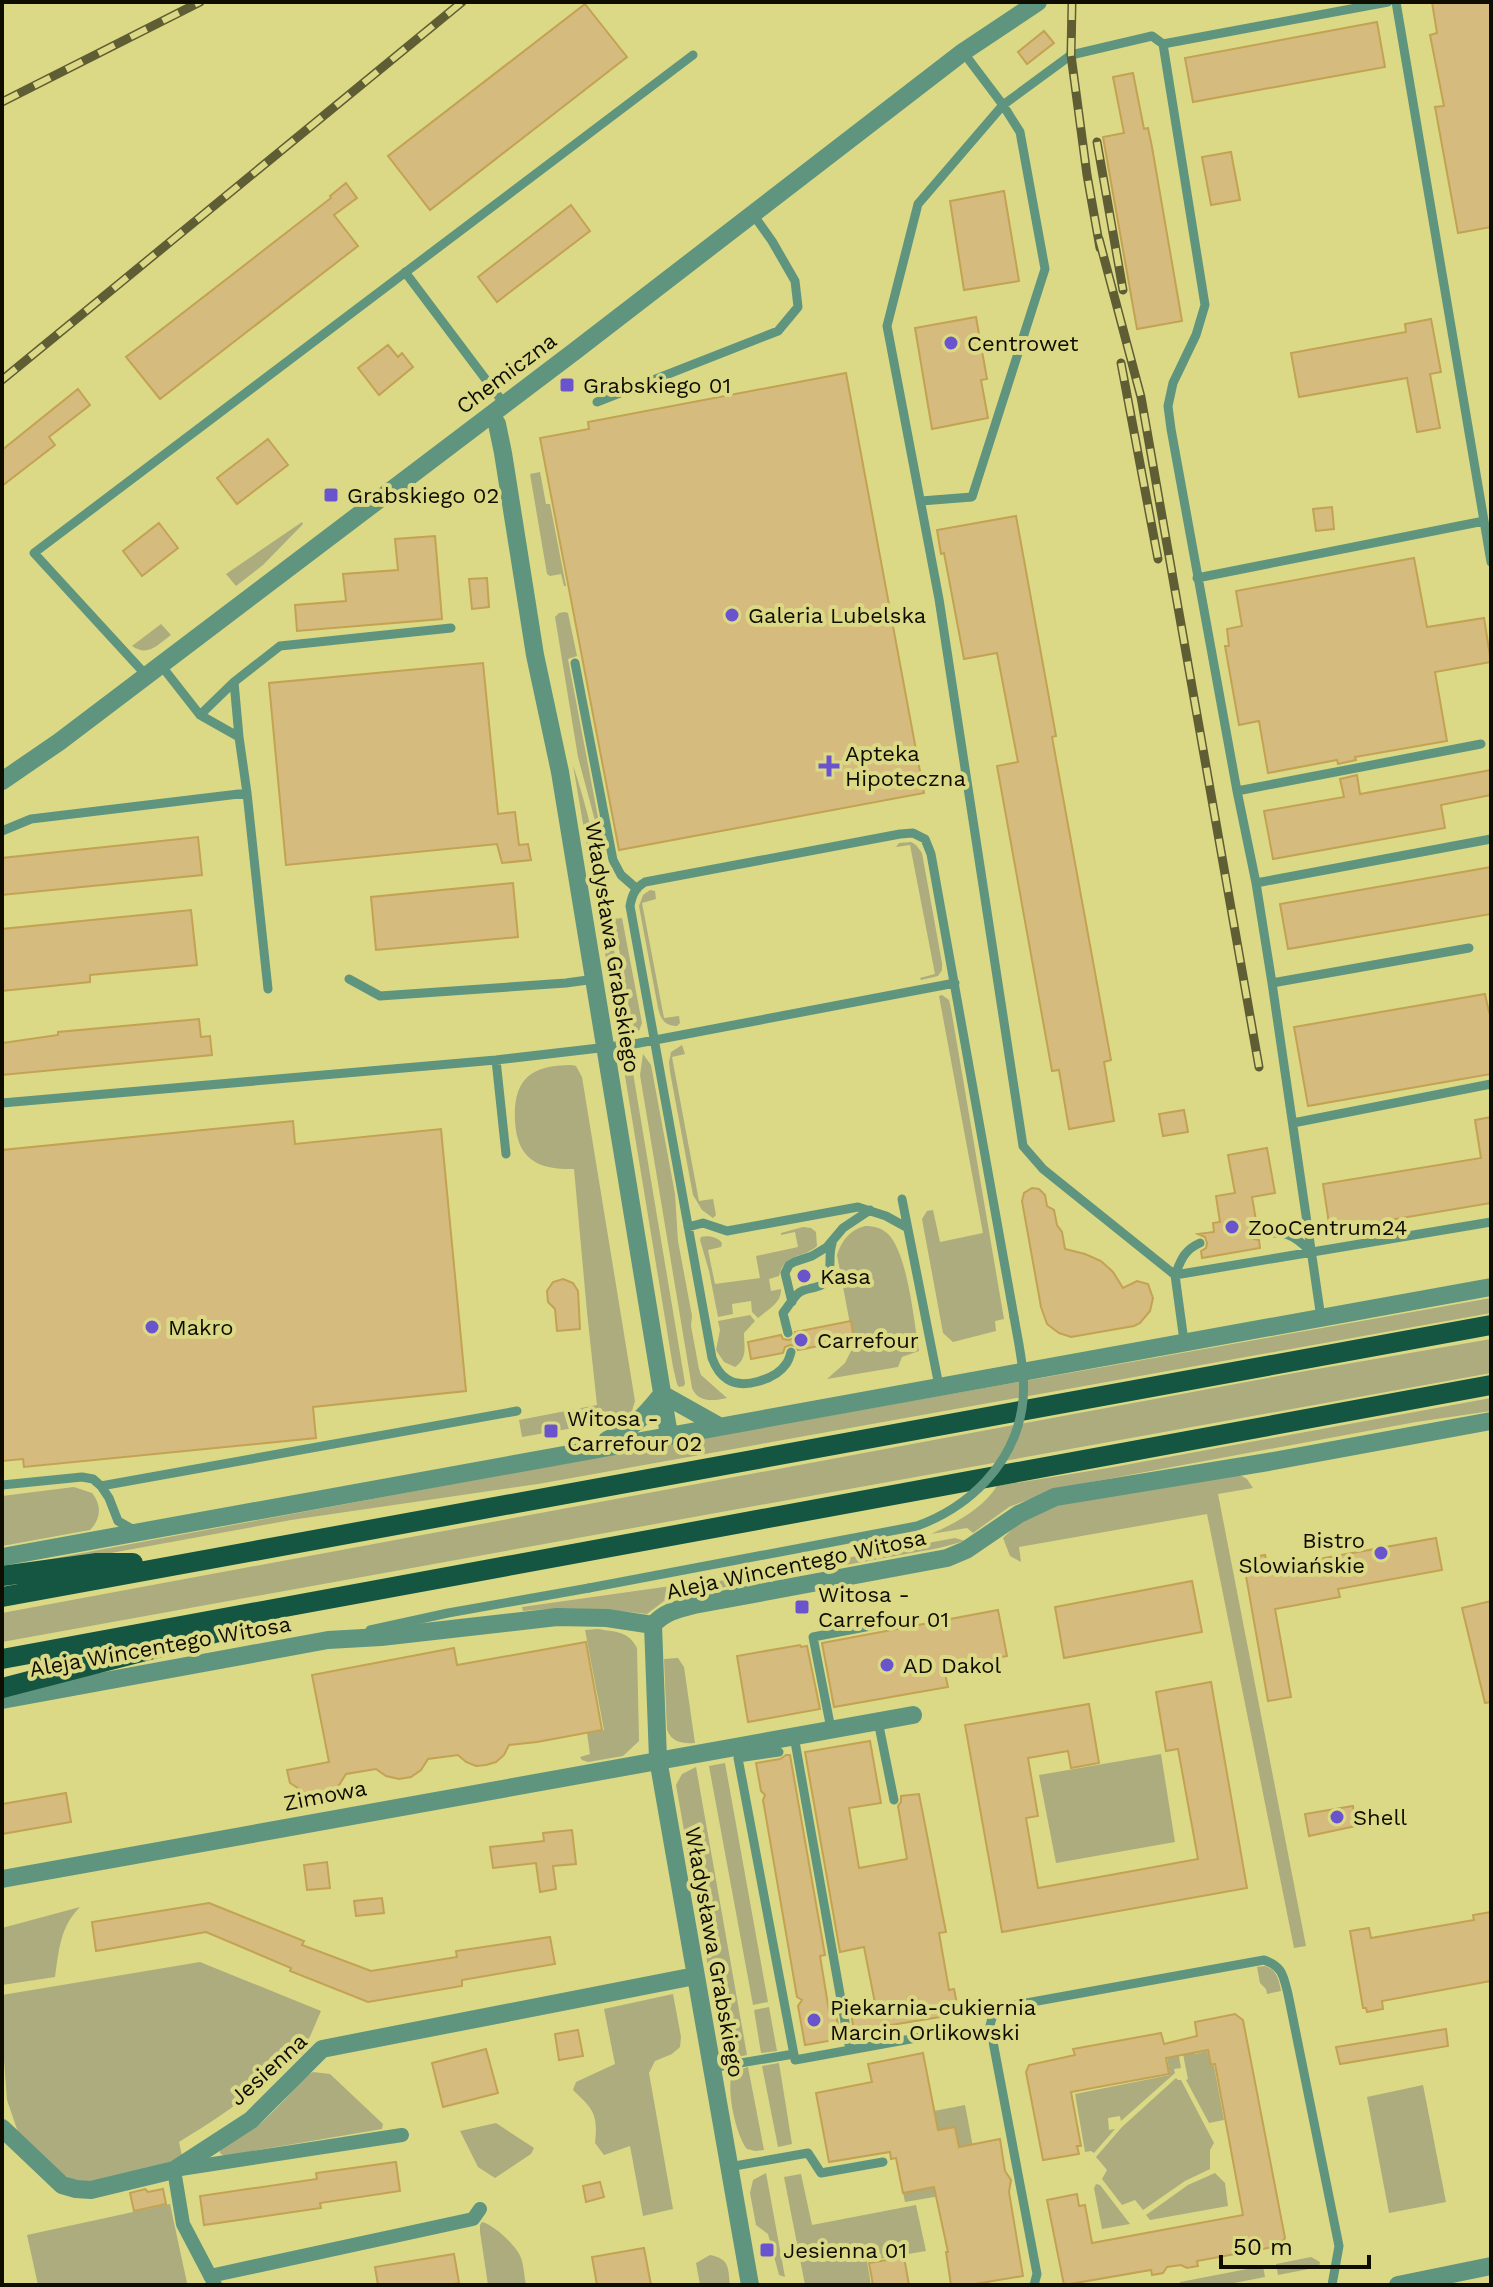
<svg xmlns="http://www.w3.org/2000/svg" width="1493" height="2287" font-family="'Work Sans',sans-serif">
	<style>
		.green { fill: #acac7f }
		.building { fill: #d5bb7d; stroke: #c3a253; stroke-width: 2 }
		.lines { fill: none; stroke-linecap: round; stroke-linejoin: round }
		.service { stroke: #5f957f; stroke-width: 9 }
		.pedestrian { stroke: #5f957f; stroke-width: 14 }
		.minor { stroke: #5f957f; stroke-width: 18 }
		.primary { stroke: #145641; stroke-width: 20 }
		.rail-casing { stroke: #5f5d34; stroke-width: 9 }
		.rail { stroke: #dbd985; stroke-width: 6; stroke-dasharray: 18; stroke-linecap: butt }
		.service-bridge { stroke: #5f957f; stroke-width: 9 }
		.poi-dot { fill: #6a54cd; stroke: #dbd985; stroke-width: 3 }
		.labels { text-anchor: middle; stroke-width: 8; stroke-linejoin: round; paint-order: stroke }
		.poi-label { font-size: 22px; fill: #0e0d00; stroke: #dbd985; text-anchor: start }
		.street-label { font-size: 22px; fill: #0e0d00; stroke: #dbd985 }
	</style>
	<rect width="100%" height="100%" fill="#dbd985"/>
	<!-- green -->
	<path class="green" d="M540 472 546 504H550L566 586H564L561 574 550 576 547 574 530 474Z
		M302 522 303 524 263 565 236 586 226 574Z
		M565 612 568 613 577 656 568 659 604 849 602 847 578 757 555 617 559 613Z
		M161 624 171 635C157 645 148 657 132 646Z
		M573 765C602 852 613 944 627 1034L620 1030 617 1023Z
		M911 842 916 845 922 853 942 963V970L938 976 921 980 920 978 935 974 910 845 896 847 899 843Z
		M650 890 655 891 656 899 642 903 664 1018 679 1016 680 1023 677 1026C665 1026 661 1020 658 1008L639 906 643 895Z
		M622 918 642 1023 639 1031 634 1027 630 1014 614 919Z
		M942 995 949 1000 951 1009 1004 1319 995 1321 996 1331 953 1342 943 1333 922 1219 927 1211 933 1210 940 1242 983 1233 939 996Z
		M682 1045 685 1054 672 1057 699 1201 713 1199 716 1215 713 1218 702 1210 693 1195 670 1072 669 1062 671 1052Z
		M643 1054 651 1065 675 1194 678 1241 692 1316 691 1326 699 1369 701 1375 727 1398C714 1401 698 1403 692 1388L640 1075Z
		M630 1055 685 1383 684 1386 679 1387 677 1384 673 1367 624 1070 625 1060Z
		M571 1065 576 1066 582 1077 635 1401 632 1411 619 1420 522 1437 519 1420 597 1405 587 1312 574 1169C539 1170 517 1160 515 1121 513 1080 530 1065 571 1065Z
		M865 1226C874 1226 882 1228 888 1234 908 1254 914 1322 919 1351L902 1357 898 1367 827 1379 845 1363 854 1345 837 1255C842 1240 850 1230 865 1226Z
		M803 1227 811 1228 816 1232 817 1246C802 1260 785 1251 779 1276L769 1279 771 1291 781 1289C782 1303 767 1310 758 1318L752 1312 751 1301 732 1304 733 1314 718 1317 709 1271 700 1240 701 1237C708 1235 718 1237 722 1243L721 1247 708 1250 715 1284 760 1278 756 1256 798 1247 795 1232 781 1235V1233Z
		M1491 1298V1313L538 1484 291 1520 100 1555 2 1568 625 1452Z
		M750 1315 755 1321 744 1333C744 1347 748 1358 735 1367L724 1362 716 1350 720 1330 718 1321Z
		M1491 1339V1373L2 1642V1613L1300 1372Z
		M1491 1398V1411L1416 1422 1059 1488 1009 1507 973 1533 967 1528 931 1534C956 1523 982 1509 997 1486L1114 1467Z
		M1240 1475 1247 1479 1253 1488 1218 1494 1306 1946 1294 1948 1207 1514 1019 1547 1021 1562 1010 1556 1003 1538 1022 1520 1058 1504Z
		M74 1487 92 1493C102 1505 101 1519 90 1530L2 1546V1496Z
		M955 1538 965 1541 939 1548 698 1592 697 1585Z
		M685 1584 687 1592 672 1595 647 1614C605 1609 566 1607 523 1611L522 1607Z
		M598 1629C615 1632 629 1631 637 1648L639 1741 623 1756 588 1762 582 1760 580 1757 590 1754 587 1733 604 1730 585 1630Z
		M678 1658 684 1667 695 1743C682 1744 672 1742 667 1730L664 1659Z
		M1161 1754 1175 1842 1056 1863 1039 1775Z
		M725 1763 768 2002 753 2005 709 1766Z
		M696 1767 747 2055C735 2058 729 2056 722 2046L676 1785 682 1774Z
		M80 1907C60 1927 59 1950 55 1977L2 1985V1928Z
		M200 1962 321 2011 302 2055 290 2049C256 2095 225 2113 179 2142L182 2156 161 2168 92 2187 65 2176 19 2135 7 2100 2 2033V1995Z
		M1265 1966C1277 1970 1279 1980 1281 1991L1267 1994 1266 1989 1260 1983 1257 1967Z
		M673 1994 681 2037 680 2047 672 2054 655 2061 649 2073 673 2209 643 2216 630 2146 604 2155 595 2143C598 2114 594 2110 573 2090L576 2082 615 2064 604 2009Z
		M769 2007 777 2051 761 2053 754 2010Z
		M1165 2045 1178 2050 1181 2068 1174 2069 1175 2073 1121 2121 1120 2116 1108 2118 1109 2130 1115 2129 1094 2153 1091 2151 1085 2152 1075 2094 1170 2075Z
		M1192 2045 1195 2054 1207 2051 1211 2066H1214L1224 2120 1209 2123 1186 2080 1188 2079 1182 2049Z
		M779 2063 792 2144 778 2147 762 2066Z
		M748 2067 764 2150 755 2151 747 2149C736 2136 725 2086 733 2072Z
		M313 2072 330 2074 383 2124 382 2129 224 2156 220 2153V2149C233 2139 249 2133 262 2122 278 2108 292 2091 306 2076Z
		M1176 2078 1178 2080H1181L1214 2143 1210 2150V2169L1185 2181 1143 2210 1135 2200 1122 2205 1102 2179 1107 2170 1096 2157 1122 2127Z
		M1423 2085 1446 2202 1389 2213 1367 2097Z
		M965 2105 981 2189 905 2202 903 2193 965 2182 938 2130 934 2111Z
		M496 2123 534 2148 531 2154 495 2178 478 2167 460 2131Z
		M766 2173 785 2277 779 2275 768 2234 756 2225 750 2193 753 2180Z
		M1215 2173 1225 2183 1228 2206 1150 2220 1146 2215 1188 2185Z
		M801 2174 812 2225 916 2205 926 2251 867 2261 871 2285H805L784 2177Z
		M1096 2184 1100 2185 1130 2224 1102 2229 1094 2188Z
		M170 2204 187 2283 179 2285H38L27 2235Z
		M482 2222C493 2224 518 2247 521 2258 524 2266 524 2276 526 2285H488L480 2232V2225Z
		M710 2255C730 2259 728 2268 730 2285H700L696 2263Z
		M1311 2257 1320 2262 1319 2267 1278 2275 1276 2264Z
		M1263 2266 1265 2277 1224 2285H1181L1180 2282Z"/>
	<!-- building -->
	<path class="building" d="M1432 2H1491V227L1458 233 1435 107 1444 106 1430 35 1437 33Z
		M585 4 627 57 430 210 388 156Z
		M1377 22 1385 67 1193 102 1185 58Z
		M1044 31 1054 43 1027 64 1018 52Z
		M1133 73 1144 129 1148 128 1152 147 1182 321 1137 329 1103 137 1124 133 1113 77Z
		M1231 152 1240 200 1211 205 1202 157Z
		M346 183 357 198 334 215 358 246 160 399 126 357 331 198 330 196Z
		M1004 191 1019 281 964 290 950 201Z
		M571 205 590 231 497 302 478 277Z
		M976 317 987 379 981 380 988 418 932 429 915 328Z
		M1431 319 1441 372 1430 374 1440 428 1417 432 1407 378 1299 397 1291 353 1406 332 1405 324Z
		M388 345 398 357 402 353 413 367 379 395 358 368Z
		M846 373 924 793 619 850 540 438 589 429 588 422Z
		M78 389 90 405 49 437 55 445 2 486V450Z
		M268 439 288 465 237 504 217 478Z
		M1332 507 1334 529 1316 531 1313 509Z
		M1016 516 1056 736 1052 737 1111 1060 1104 1062 1114 1121 1069 1129 1059 1070 1052 1071 997 766 1018 762 997 653 964 659 944 553 941 554 937 530Z
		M159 523 178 548 142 576 123 551Z
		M435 536 442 619 297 631 295 605 346 601 343 574 398 570 395 539Z
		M1414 558 1427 627 1484 618 1491 662 1435 672 1447 741 1355 757 1356 760 1338 764 1337 760 1268 773 1259 721 1239 725 1225 646H1229L1227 629 1242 626 1236 591Z
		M487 578 489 607 472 609 469 579Z
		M483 663 498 814 515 812 519 845 528 844 531 860 502 863 497 844 286 865 269 683Z
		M1491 770V795L1441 805 1445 828 1273 859 1264 811 1344 797 1340 779 1357 775 1360 794Z
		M198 837 202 875 2 895V858Z
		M1491 867V914L1288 949 1280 904Z
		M513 883 518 937 376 950 371 897Z
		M191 910 197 965 90 975V982L2 991V929Z
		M1485 994 1489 1012 1491 1011V1074L1308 1106 1294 1027Z
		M199 1019 201 1037 210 1036 212 1055 2 1075V1043L58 1035V1032Z
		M1184 1110 1188 1132 1163 1136 1159 1114Z
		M1491 1117V1203L1330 1230 1323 1184 1481 1158 1475 1120Z
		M293 1121 295 1144 441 1129 466 1391 313 1407 316 1438 24 1467 23 1459 2 1461V1150Z
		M1267 1148 1275 1193 1252 1197 1257 1226 1252 1229 1251 1234 1254 1239 1259 1240 1260 1248 1202 1258 1201 1251 1206 1248 1207 1243 1205 1237 1198 1234 1214 1232 1213 1223 1220 1222 1216 1196 1235 1193 1228 1155Z
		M1032 1188 1039 1189 1045 1195 1047 1206 1054 1210 1057 1225 1062 1232 1065 1249 1085 1254 1101 1261 1113 1272 1123 1288 1137 1281 1148 1284 1153 1298 1150 1311 1140 1323 1134 1326 1071 1337 1059 1333 1047 1324 1041 1307 1022 1201 1024 1193Z
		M563 1279 573 1283 578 1291 580 1329 557 1331 555 1309 548 1302 547 1291 553 1282Z
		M851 1321 854 1339 798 1350 796 1346 790 1345 785 1347 783 1353 751 1359 748 1342 781 1335 783 1339 789 1340 794 1338 795 1332Z
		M1436 1538 1442 1570 1338 1589 1340 1597 1275 1609 1291 1697 1268 1701 1243 1559 1265 1555 1268 1568Z
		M1192 1581 1202 1632 1064 1658 1055 1607Z
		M1491 1601V1702L1485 1703 1462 1608Z
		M998 1610 1007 1656 944 1669 948 1687 834 1707 822 1643Z
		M586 1642 602 1730 537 1742 509 1745 504 1755 496 1762 486 1765 476 1766 466 1762 458 1755 428 1759 421 1770 411 1777 399 1779 386 1776 376 1769 346 1774 339 1785 329 1793 316 1795 304 1792 290 1783 287 1770 329 1762 312 1675 454 1648 457 1665Z
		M800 1645 801 1647 807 1646 820 1709 748 1722 737 1656Z
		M1211 1682 1247 1888 1002 1932 965 1725 1089 1704 1099 1763 1071 1768 1068 1751 1028 1758 1038 1816 1026 1818 1038 1888 1127 1872 1198 1859 1178 1749 1166 1751 1156 1692Z
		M870 1741 881 1803 849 1808 859 1868 907 1859 898 1806 901 1802V1796L919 1794 946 1932 939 1933 949 1990 954 1989 959 2014 854 2031 850 2007 875 2003 864 1947 840 1952 805 1752Z
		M786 1755H790L825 1955 820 1956 829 2011 835 2010 840 2034 833 2035 834 2040 805 2045 798 2006 802 2000 797 1997 763 1800 765 1795 761 1791 756 1763 780 1759Z
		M66 1793 71 1822 2 1834V1804Z
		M1353 1806 1356 1826 1309 1836 1305 1814Z
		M572 1830 576 1864 553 1866 556 1889 540 1892 536 1863 493 1868 490 1847 544 1841 543 1833Z
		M327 1862 330 1888 307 1890 304 1865Z
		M382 1898 384 1913 356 1916 354 1901Z
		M209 1903 304 1941 302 1945 371 1971 457 1957 456 1951 550 1937 555 1964 462 1980V1986L368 2002 290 1971 291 1968 206 1932 96 1951 92 1922Z
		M1491 1912V1981L1382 2001 1383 2009 1367 2012 1366 2008H1363L1350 1931 1369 1928 1371 1938 1474 1920 1473 1915Z
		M1235 2014 1243 2020 1285 2238 1279 2246 1197 2261 1198 2266 1187 2268 1181 2265 1167 2267 1163 2273 1152 2275 1151 2270 1064 2285 1047 2200 1077 2194 1079 2206 1085 2205 1092 2243 1243 2215 1215 2064 1211 2065 1208 2050 1166 2058 1169 2074 1071 2092 1081 2146H1077L1079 2154 1043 2160 1026 2072 1029 2065 1075 2055 1073 2049 1161 2033 1164 2044 1197 2036 1195 2022Z
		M1446 2029 1448 2046 1340 2064 1336 2047Z
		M578 2030 583 2056 559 2060 555 2034Z
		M486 2049 498 2093 443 2107 432 2063Z
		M923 2053 938 2130 955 2127 959 2147 1000 2139 1005 2171 1011 2180 1009 2192 1023 2276 969 2285H951L946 2252H948L934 2187 903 2193 896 2158 891 2159 890 2152 829 2162 816 2093 872 2082 868 2064Z
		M396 2162 400 2191 320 2203 321 2208 204 2225 200 2196 317 2179 316 2173Z
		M600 2182 604 2197 586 2202 583 2186Z
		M145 2189 148 2192 163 2189 166 2204 134 2211 130 2193Z
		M644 2248 651 2285H597L592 2257Z
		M454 2254 459 2283 447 2285H378L375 2267Z
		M904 2257 909 2285H873L869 2263Z"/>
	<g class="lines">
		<!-- service -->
		<path class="service" d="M1396 2 1491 562
			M1163 44 1205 305 1196 335 1173 383 1168 406 1171 429 1237 791 1256 883 1272 983 1321 1318
			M405 272 505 405
			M597 402 778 331 798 307 795 281 772 241 752 213
			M921 501 972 497 1045 269 1020 132 1003 105 963 52
			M1197 578 1484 521
			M575 663 613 860 621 875 637 889
			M160 664 200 715 239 737 247 793 268 989
			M146 675 34 553 693 55
			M234 682 239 737
			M200 715 234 682 280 646 451 628
			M1237 791 1481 744
			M2 831 31 819 247 793
			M1256 883 1491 839
			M349 979 380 996 566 983 595 979
			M1272 983 1469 948
			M496 1060 506 1154
			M2 1103 496 1060 634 1044 955 983
			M1293 1123 1491 1084
			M902 1199 939 1386
			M688 1227 703 1223 727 1231 858 1207 886 1216 906 1227
			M1258 1233C1285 1232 1292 1232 1311 1252
			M1175 1275 1491 1222
			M1175 1275C1181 1260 1184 1250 1200 1243
			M792 1302 785 1273 789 1265 794 1262 812 1256 827 1247 843 1228 870 1210
			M788 1333 783 1313C788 1307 794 1296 800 1292 810 1286 823 1290 828 1277 832 1266 828 1255 832 1244
			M1184 1341 1175 1275 1043 1169 1023 1146 939 599 887 326 918 204 1003 105 1071 55 1152 36 1163 44 1388 2
			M791 1352C790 1356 789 1360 786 1364 776 1379 743 1390 727 1379 719 1374 715 1366 712 1358L630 906C632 895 635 888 645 882L900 834 913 833 925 839 931 854 1014 1317
			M2 1485 82 1477 93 1479 101 1486 517 1411
			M101 1486 109 1498 118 1521 132 1529
			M370 1630 448 1613 589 1588
			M878 1721 894 1800
			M831 1729 813 1637 907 1619
			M779 1752 738 1758 795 2060 850 2050 794 1736
			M850 2050 949 2032
			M711 2068 794 2054
			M729 2167 808 2153 821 2173 883 2162
			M1034 2285 1037 2274 990 2026C992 2016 994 2010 1004 2007L1264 1960C1283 1967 1283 1975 1288 1994L1339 2246 1332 2285"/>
		<!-- pedestrian -->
		<path class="pedestrian" d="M210 2276 473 2219 480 2209
			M215 2285 183 2224 174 2170 402 2135"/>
		<!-- minor -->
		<path class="minor" d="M491 415 497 424 503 453 535 655 560 772 669 1435
			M2 781 59 742 575 351 963 52 1038 2
			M662 1394 719 1426
			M607 1440C634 1427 644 1417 662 1394
			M2 1557 1491 1287
			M653 1625C664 1612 678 1609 694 1605L947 1558 966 1550 1019 1514 1055 1497 1268 1462 1491 1421
			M653 1625 658 1759 750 2285
			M2 1700 328 1640 381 1637 557 1617 607 1618 653 1625
			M2 1879 913 1715
			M2 2128 62 2185 76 2189 91 2190 174 2170 251 2120 322 2049 695 1976
			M1398 2285 1491 2266"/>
		<!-- primary -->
		<path class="primary" d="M2 1576 97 1563H133
			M2 1597 1491 1325
			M2 1659 1491 1385
			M2 1688 230 1629"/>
		<!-- rail casing -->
		<g class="rail-casing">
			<path id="rail" d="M1072 2 1071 55 1087 175 1100 248
				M2 102 200 2
				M1097 142 1123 290
				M1099 239 1141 397 1259 1067
				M1121 363 1158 559
				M2 380 462 2"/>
		</g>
		<!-- rail -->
		<use href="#rail" class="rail"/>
		<!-- service-bridge -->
		<path class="service-bridge" d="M589 1588 917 1526C969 1507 1013 1465 1022 1408 1027 1378 1019 1346 1014 1317"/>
	</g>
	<!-- markers -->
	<g class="poi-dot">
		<circle cx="951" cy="343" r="8"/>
		<rect x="559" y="377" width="16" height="16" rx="4"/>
		<rect x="323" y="487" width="16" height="16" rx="4"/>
		<circle cx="732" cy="615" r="8"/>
		<path d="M825 754h8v8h8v8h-8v8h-8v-8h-8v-8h8z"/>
		<circle cx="1232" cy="1227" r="8"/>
		<circle cx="804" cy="1276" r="8"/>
		<circle cx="152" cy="1327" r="8"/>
		<circle cx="801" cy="1340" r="8"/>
		<rect x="543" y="1423" width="16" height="16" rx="4"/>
		<circle cx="1381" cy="1553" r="8"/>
		<rect x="794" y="1599" width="16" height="16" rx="4"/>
		<circle cx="887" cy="1665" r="8"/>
		<circle cx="1337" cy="1817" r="8"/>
		<circle cx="814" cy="2020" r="8"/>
		<rect x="759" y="2242" width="16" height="16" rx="4"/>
	</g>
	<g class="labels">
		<!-- poi labels -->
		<g class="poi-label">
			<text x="967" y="351">Centrowet</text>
			<text x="583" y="393">Grabskiego 01</text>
			<text x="347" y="503">Grabskiego 02</text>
			<text x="748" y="623">Galeria Lubelska</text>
			<text x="845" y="761">Apteka<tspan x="845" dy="25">Hipoteczna</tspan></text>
			<text x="1248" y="1235">ZooCentrum24</text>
			<text x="820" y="1284">Kasa</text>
			<text x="168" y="1335">Makro</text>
			<text x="817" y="1348">Carrefour</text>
			<text x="567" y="1426">Witosa -<tspan x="567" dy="25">Carrefour 02</tspan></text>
			<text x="1365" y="1548" text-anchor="end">Bistro<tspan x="1365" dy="25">Slowiańskie</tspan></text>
			<text x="818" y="1602">Witosa -<tspan x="818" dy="25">Carrefour 01</tspan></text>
			<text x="903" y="1673">AD Dakol</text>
			<text x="1353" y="1825">Shell</text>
			<text x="830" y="2015">Piekarnia-cukiernia<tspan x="830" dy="25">Marcin Orlikowski</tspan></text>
			<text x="783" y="2258">Jesienna 01</text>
		</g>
		<!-- street labels -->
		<g class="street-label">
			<text transform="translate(506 373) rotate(-37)" y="8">Chemiczna</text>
			<text transform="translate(613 947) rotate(81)" y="8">Władysława Grabskiego</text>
			<text transform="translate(796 1564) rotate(-12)" y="8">Aleja Wincentego Witosa</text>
			<text transform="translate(160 1646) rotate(-10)" y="8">Aleja Wincentego Witosa</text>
			<text transform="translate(325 1795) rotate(-11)" y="8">Zimowa</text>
			<text transform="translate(715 1952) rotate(80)" y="8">Władysława Grabskiego</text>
			<text transform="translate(268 2069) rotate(-42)" y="8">Jesienna</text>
		</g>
	</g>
	<!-- border -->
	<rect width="1493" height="2287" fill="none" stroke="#0e0d00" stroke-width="8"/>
	<!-- scale -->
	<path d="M1221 2255v12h148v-12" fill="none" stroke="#0e0d00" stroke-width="4"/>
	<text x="1233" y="2255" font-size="24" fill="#0e0d00" stroke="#dbd985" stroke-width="6" paint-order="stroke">50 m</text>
</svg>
